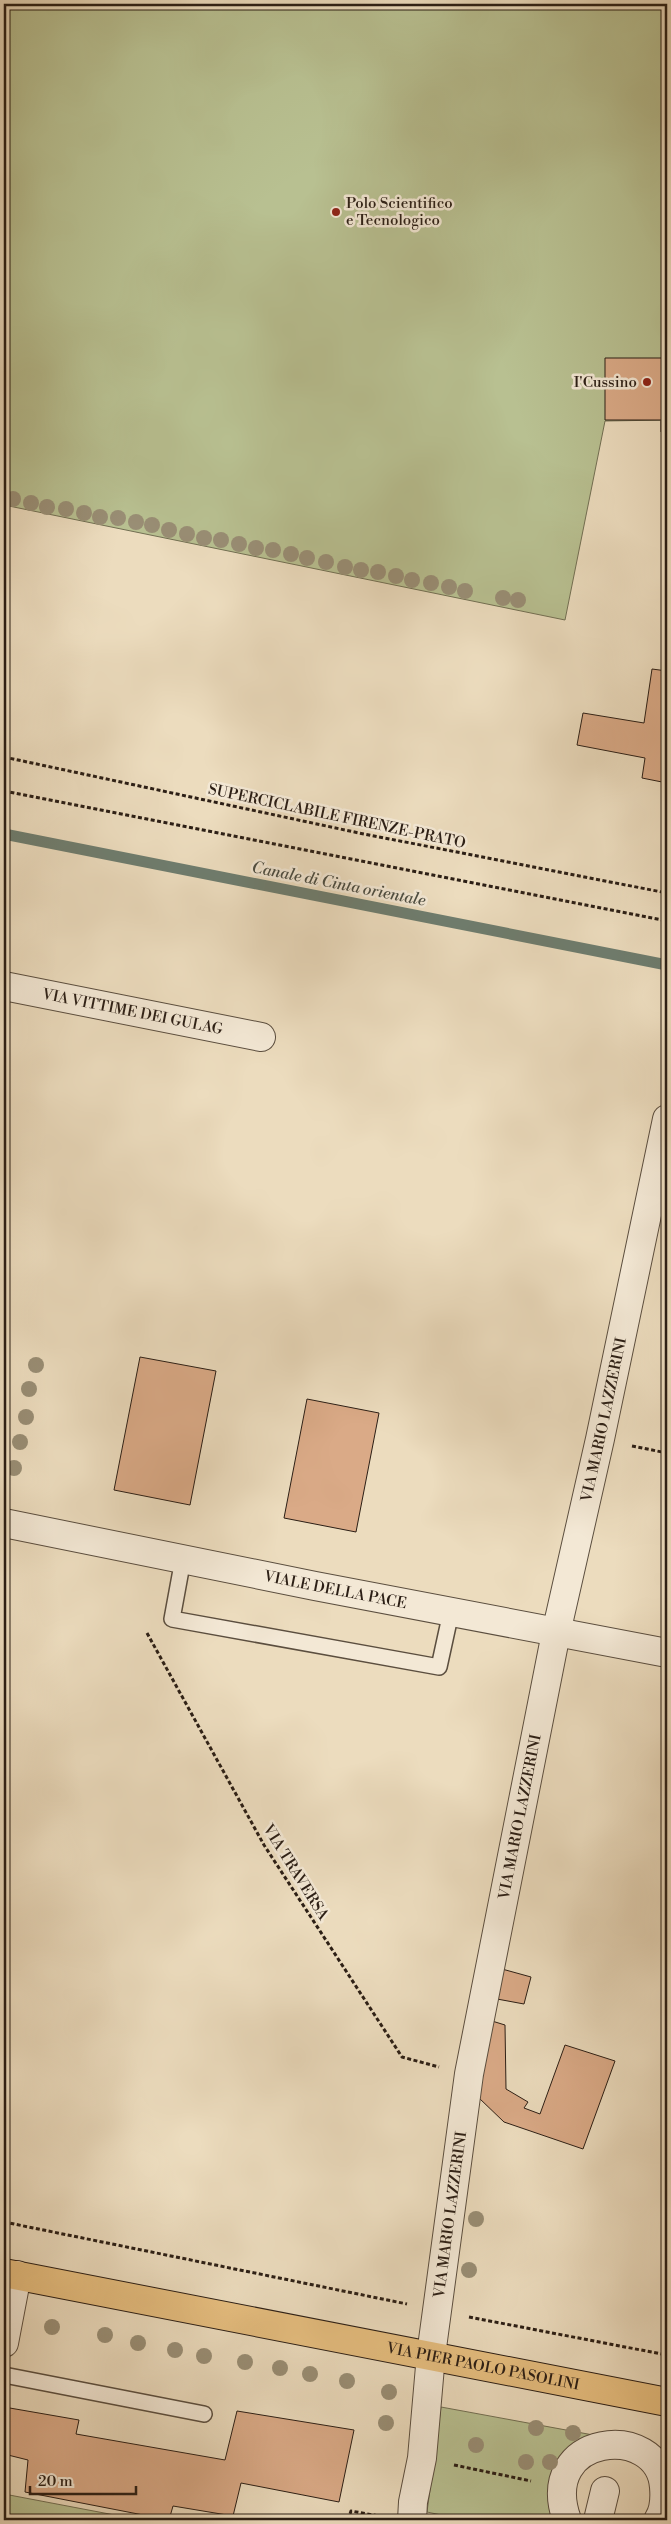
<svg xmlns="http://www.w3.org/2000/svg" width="671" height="2524" font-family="'Libre Bodoni',serif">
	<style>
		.green { fill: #b8c091; stroke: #726f53 }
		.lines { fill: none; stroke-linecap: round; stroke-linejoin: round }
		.stream { stroke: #6e7d6f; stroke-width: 11 }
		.building { fill: #daaa87; stroke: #2b1e15 }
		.lane-casing { stroke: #5b4e3f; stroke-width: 18 }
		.street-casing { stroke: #5b4e3f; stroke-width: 30 }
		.primary-casing { stroke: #2b1e15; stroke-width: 30 }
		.path { stroke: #2b1e15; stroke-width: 3; stroke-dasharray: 4 2.5; stroke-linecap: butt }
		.lane { stroke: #f3e8d5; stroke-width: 15 }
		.street { stroke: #f3e8d5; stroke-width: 28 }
		.primary { stroke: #e6be7f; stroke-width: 28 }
		.tree { fill: #998e75 }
		.poi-dot { fill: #8f2418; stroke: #f3e8d5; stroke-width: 2 }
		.labels { text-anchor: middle; stroke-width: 5; stroke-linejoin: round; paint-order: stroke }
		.poi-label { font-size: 15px; fill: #2b1e15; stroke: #f3e8d5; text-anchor: start }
		.street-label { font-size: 15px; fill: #2b1e15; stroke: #f3e8d5 }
		.water-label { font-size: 16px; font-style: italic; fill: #4c4d42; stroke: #f3e8d5 }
	</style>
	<rect width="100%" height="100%" fill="#ecdcbe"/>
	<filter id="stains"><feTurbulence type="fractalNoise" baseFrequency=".004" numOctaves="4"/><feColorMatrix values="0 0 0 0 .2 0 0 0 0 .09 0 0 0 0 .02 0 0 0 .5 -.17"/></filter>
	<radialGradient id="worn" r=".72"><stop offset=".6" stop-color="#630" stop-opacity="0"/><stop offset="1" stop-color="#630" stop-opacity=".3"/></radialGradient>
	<!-- green -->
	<path class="green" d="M4 4H667V420L605 421 565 620 4 505Z
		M441 2407 604 2437 565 2473 574 2520H465L427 2512Z
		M4 2494 141 2520H4Z"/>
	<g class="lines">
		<!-- stream -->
		<path class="stream" d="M4 834 667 965"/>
	</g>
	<!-- building -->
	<path class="building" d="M605 358H663L664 406H667V420H605Z
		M667 420V432H661V421Z
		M652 669 667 671V783L642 778 645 758 577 745 583 713 644 723Z
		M140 1357 216 1371 190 1505 114 1490Z
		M307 1399 379 1413 356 1532 284 1518Z
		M502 1969 531 1977 524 2004 497 1999Z
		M492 2021 505 2025 506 2089 528 2102 524 2108 540 2114 565 2045 615 2061 583 2149 504 2122 479 2098Z
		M4 2407 79 2420 76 2434 225 2460 237 2411 354 2430 339 2502 241 2483 233 2516 173 2506 169 2520 25 2492 28 2460 4 2454Z"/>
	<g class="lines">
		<!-- lane casing -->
		<g class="lane-casing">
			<path id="lane" d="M183 1559 172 1619 439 1667 451 1612
				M4 2375 204 2414"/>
		</g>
		<!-- street casing -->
		<g class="street-casing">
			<g id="street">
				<path id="s1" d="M4 986 261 1037"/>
				<path id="s2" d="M4 1523 315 1586 667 1653"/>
				<path d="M4 2343 17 2275"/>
				<path id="s3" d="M412 2520 413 2502 422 2458 431 2355 469 2074 556 1633 600 1439 667 1119"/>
				<path d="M567 2520C536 2433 659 2421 664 2487 665 2499 665 2510 658 2520"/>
				<path d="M598 2520 605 2491"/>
			</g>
		</g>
		<!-- primary casing -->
		<g class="primary-casing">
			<g id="primary">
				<path id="s4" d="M4 2273 667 2402"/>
			</g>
		</g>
		<!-- path -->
		<path class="path" d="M4 757 359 833 667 893
			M4 791 667 921
			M632 1446 667 1453
			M147 1633 264 1845 402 2057 439 2067
			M4 2222 407 2304
			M469 2317 667 2355
			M454 2465 531 2481
			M348 2520 351 2511 379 2516"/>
		<!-- lane -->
		<use href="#lane" class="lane"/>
		<!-- street -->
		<use href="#street" class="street"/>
		<!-- primary -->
		<use href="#primary" class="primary"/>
	</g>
	<!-- trees -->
	<g class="tree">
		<circle cx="13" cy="499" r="8"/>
		<circle cx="31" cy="503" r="8"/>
		<circle cx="47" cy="507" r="8"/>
		<circle cx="66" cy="509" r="8"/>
		<circle cx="84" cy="513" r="8"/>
		<circle cx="100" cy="517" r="8"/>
		<circle cx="118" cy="518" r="8"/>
		<circle cx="136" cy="522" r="8"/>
		<circle cx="152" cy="525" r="8"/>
		<circle cx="169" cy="530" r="8"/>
		<circle cx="187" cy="534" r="8"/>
		<circle cx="204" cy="538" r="8"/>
		<circle cx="221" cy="540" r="8"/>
		<circle cx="239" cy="544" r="8"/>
		<circle cx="256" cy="548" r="8"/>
		<circle cx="273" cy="550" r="8"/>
		<circle cx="291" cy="554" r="8"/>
		<circle cx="307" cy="558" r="8"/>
		<circle cx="326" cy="562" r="8"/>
		<circle cx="345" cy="567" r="8"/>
		<circle cx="361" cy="570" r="8"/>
		<circle cx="378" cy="572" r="8"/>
		<circle cx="396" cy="576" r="8"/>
		<circle cx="412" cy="580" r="8"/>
		<circle cx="431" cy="583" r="8"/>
		<circle cx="449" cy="587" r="8"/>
		<circle cx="465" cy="591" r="8"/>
		<circle cx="503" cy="598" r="8"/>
		<circle cx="518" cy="600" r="8"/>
		<circle cx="36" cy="1365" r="8"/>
		<circle cx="29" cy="1389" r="8"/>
		<circle cx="26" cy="1417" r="8"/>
		<circle cx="20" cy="1442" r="8"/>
		<circle cx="14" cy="1468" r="8"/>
		<circle cx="476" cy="2219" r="8"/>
		<circle cx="469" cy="2270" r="8"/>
		<circle cx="52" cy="2327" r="8"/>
		<circle cx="105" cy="2335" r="8"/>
		<circle cx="138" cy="2343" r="8"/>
		<circle cx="175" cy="2350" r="8"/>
		<circle cx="204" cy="2356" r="8"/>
		<circle cx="245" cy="2362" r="8"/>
		<circle cx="280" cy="2368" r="8"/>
		<circle cx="310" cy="2374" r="8"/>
		<circle cx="347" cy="2381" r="8"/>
		<circle cx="389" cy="2392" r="8"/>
		<circle cx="386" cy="2423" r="8"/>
		<circle cx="536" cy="2428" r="8"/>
		<circle cx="573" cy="2433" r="8"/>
		<circle cx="476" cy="2445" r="8"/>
		<circle cx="526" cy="2462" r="8"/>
		<circle cx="550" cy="2462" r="8"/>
	</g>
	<!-- markers -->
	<g class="poi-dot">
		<circle cx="336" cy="212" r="5"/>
		<circle cx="647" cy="382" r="5"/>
	</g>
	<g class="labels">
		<!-- poi labels -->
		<g class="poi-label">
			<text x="346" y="208">Polo Scientifico<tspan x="346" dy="17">e Tecnologico</tspan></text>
			<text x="637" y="387" text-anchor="end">I'Cussino</text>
		</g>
		<!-- street labels -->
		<g class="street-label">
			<text transform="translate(337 816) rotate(12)" y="5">SUPERCICLABILE FIRENZE-PRATO</text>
			<text dy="5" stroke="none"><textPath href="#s1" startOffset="131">VIA VITTIME DEI GULAG</textPath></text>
			<text dy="5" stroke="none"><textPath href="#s3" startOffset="1118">VIA MARIO LAZZERINI</textPath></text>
			<text dy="5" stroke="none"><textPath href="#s2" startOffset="338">VIALE DELLA PACE</textPath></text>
			<text dy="5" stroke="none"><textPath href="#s3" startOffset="712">VIA MARIO LAZZERINI</textPath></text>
			<text transform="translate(296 1872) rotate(58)" y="5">VIA TRAVERSA</text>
			<text dy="5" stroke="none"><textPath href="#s3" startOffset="308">VIA MARIO LAZZERINI</textPath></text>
			<text dy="5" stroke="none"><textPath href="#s4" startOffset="488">VIA PIER PAOLO PASOLINI</textPath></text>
		</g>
		<!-- water labels -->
		<g class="water-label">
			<text transform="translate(339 883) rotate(11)" y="6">Canale di Cinta orientale</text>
		</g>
	</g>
	<!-- margin -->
	<rect width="671" height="2524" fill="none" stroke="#ecdcbe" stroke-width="20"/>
	<rect x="5" y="5" width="661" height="2514" fill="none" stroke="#2b1e15" stroke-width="2.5"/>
	<rect x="10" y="10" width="651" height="2504" fill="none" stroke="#2b1e15"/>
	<!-- scale -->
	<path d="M30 2486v8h106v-8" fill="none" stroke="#2b1e15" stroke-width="2.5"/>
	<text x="38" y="2486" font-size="15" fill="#2b1e15" stroke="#f3e8d5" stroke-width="4" paint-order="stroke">20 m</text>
	<rect width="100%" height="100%" filter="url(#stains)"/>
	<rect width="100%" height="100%" fill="url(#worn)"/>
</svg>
